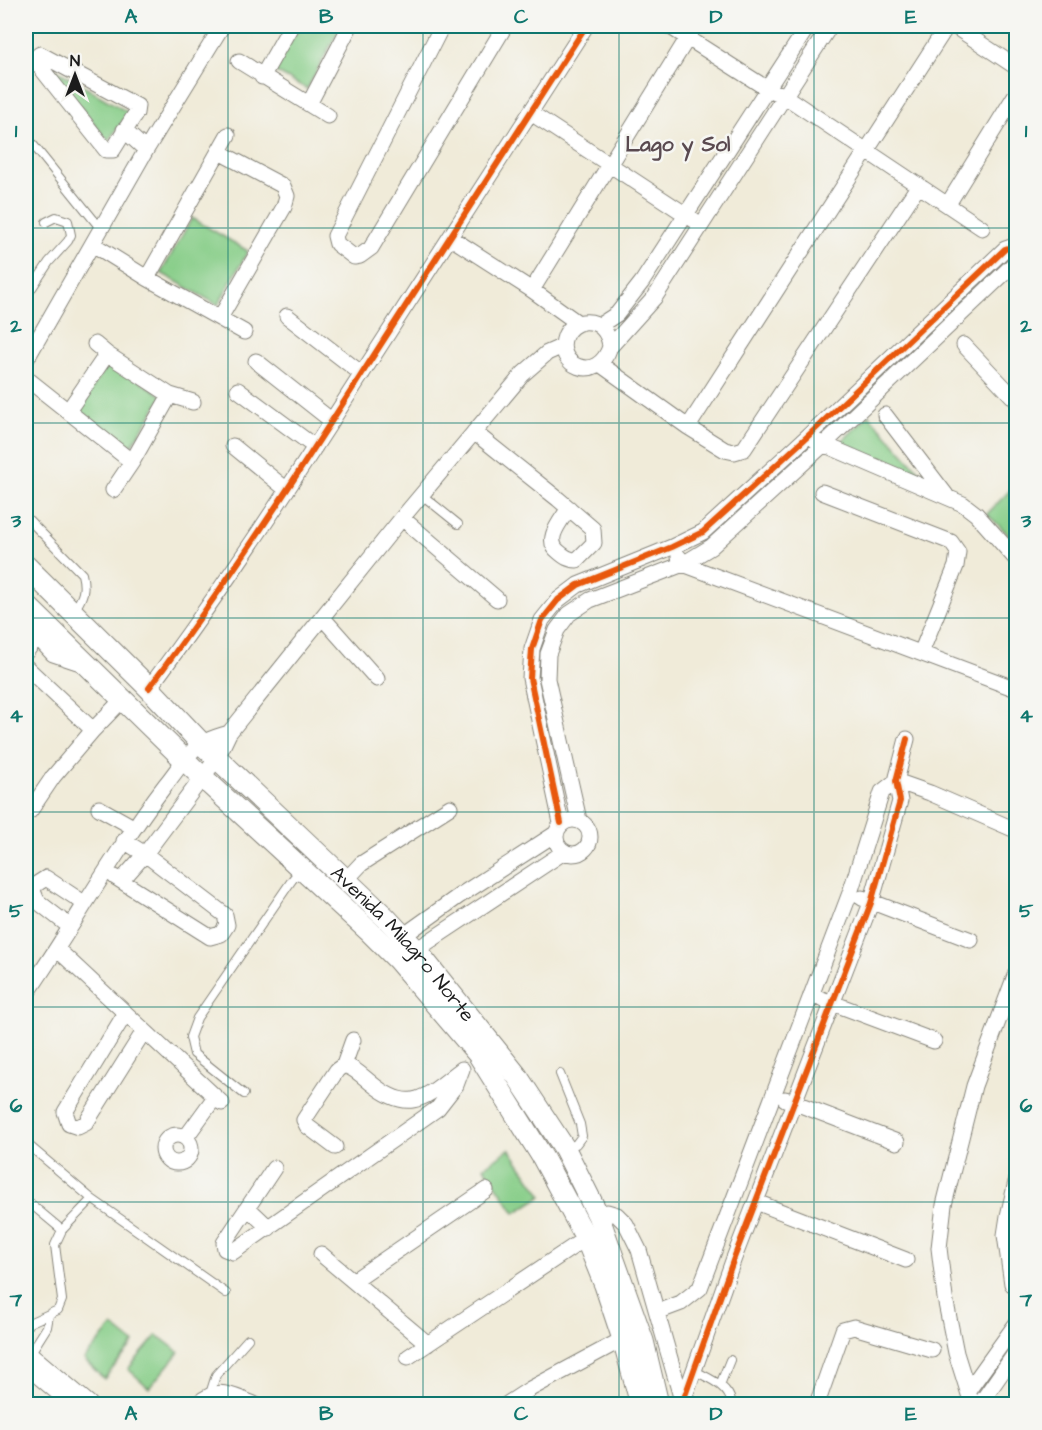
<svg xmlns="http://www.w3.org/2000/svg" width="1042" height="1430" font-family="'Architects Daughter',sans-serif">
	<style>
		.green { fill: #88ce89; stroke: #527552; stroke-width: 1.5 }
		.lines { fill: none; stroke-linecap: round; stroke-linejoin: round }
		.service-casing { stroke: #86847a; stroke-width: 10 }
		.minor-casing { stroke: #86847a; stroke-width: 17 }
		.secondary-casing { stroke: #86847a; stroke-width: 23 }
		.service { stroke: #fff; stroke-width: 8 }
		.minor { stroke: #fff; stroke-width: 15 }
		.secondary { stroke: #fff; stroke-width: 21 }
		.cycleway-casing { stroke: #f6f6f2; stroke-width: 10 }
		.cycleway { stroke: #e8590c; stroke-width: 6 }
		.grid { fill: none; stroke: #0f766e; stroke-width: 1.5; stroke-opacity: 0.55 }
		.labels { text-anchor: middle; stroke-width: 5; stroke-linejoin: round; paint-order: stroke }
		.street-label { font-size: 20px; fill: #1c1c1c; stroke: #f6f6f2 }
		.neighbourhood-label { font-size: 21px; font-weight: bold; fill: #5a4a50; stroke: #f6f6f2 }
		.neatline { fill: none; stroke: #0f766e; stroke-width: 2 }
		.grid-label { font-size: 20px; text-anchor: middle; font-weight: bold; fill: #0f766e }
	</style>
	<rect width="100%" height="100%" fill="#f6f6f2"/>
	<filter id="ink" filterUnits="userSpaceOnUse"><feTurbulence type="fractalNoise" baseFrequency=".0167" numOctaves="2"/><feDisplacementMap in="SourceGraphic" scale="12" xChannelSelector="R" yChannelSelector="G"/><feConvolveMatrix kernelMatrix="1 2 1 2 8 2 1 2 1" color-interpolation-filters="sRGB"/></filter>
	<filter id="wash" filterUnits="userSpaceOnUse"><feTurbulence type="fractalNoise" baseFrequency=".008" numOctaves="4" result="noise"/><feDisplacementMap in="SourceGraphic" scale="24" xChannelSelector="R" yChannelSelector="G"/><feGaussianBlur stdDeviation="1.35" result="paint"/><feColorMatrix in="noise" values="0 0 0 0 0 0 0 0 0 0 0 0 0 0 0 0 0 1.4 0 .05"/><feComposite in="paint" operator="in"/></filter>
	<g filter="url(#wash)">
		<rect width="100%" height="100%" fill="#f0ebd9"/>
		<!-- green -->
		<path class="green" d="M299 26H341L307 89 272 70Z
			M44 63 129 113 108 141Z
			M192 218 248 251 218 305 161 273Z
			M109 361 163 396 127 453 79 410Z
			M869 415 927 480 837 446Z
			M1016 484V537L1014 540 987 514Z
			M509 1149 542 1196 515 1213 484 1167Z
			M113 1326 134 1343 104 1379 84 1359Z
			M157 1335 179 1352 149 1388 128 1369Z"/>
	</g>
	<g filter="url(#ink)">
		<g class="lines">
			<!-- service casing -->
			<g class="service-casing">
				<path id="service" d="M26 136 101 229
					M26 236 27 235
					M26 297 49 262 68 241 71 235 68 221 56 217 46 222
					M422 495 458 524
					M26 517 82 574C86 590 83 597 74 611
					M560 1074 580 1124 582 1136 576 1144 566 1149
					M244 1094 194 1054 190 1037 197 1018 292 880 301 869
					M26 1143 92 1199
					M26 1200 62 1230
					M26 1328 29 1323 58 1310 62 1300 55 1245 62 1230 92 1199 226 1293
					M30 1354 47 1327 49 1315
					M695 1371C710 1379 729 1386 732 1404
					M720 1385 730 1360
					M210 1394 216 1375 248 1339"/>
			</g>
			<!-- minor casing -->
			<g class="minor-casing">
				<path id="minor" d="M442 26 335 236 337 244 354 257 360 256 371 248 505 26
					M669 26 766 88 783 95 982 228
					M954 26 1016 67
					M40 54 137 106 136 113 113 150H106L37 63 36 57Z
					M239 61 328 116
					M262 77 291 26
					M309 104 350 26
					M531 113 694 220
					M124 130 146 150
					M219 152 283 186 287 196 284 207 220 318
					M948 204 1016 94
					M451 238 532 290 578 323
					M94 245 147 278 244 332
					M147 278 228 135
					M532 290 695 26
					M287 316 362 374
					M600 325 617 314 642 282 808 26
					M95 344 107 354 170 395 193 402
					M964 345 1016 400
					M610 347C609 332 599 320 583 322 575 323 568 329 565 336 554 365 597 385 610 347L655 297 830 26
					M26 360 146 150 222 26
					M256 361 332 421
					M600 364 688 427 725 450 734 452 744 449 919 185
					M26 378 132 462
					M238 390 315 447
					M68 411 107 354
					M885 415 946 495
					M688 427 947 26
					M474 432 558 499 593 529 594 543 577 560C569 560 565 557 559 552 543 540 561 521 569 508
					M816 441 963 504 976 514 1016 559
					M233 446 287 490
					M113 490 132 462 170 395
					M822 492 951 542 958 552 956 566 921 653
					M402 518 497 599
					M679 557 683 564 1016 689
					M322 617 377 679
					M26 625 53 654 83 664
					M26 652 37 637
					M26 667 93 730 53 777 30 811
					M149 688C226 585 296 477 365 369 439 255 513 141 586 26
					M93 730 123 699
					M896 781 930 793 1013 829
					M99 808 133 827
					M556 837a17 17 0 1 1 34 0a17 17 0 1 1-34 0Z
					M579 820 547 679 548 654 557 630 569 614 590 600 683 564 711 547 823 445 1016 262
					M561 823 530 678 532 649 542 620 558 600 578 585 672 547 703 532 808 436 1005 249 1011 247 1016 249
					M115 877 210 937 221 934 227 925 225 915 145 854 124 841
					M122 880 145 854 217 758 229 733 402 518 523 374 547 353 563 346
					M346 880 361 864 450 807
					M862 898 971 940
					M69 926 37 901 33 891 35 885 46 878 84 903
					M403 936 459 896 555 834
					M57 949 222 1103
					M416 950 564 852
					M26 995C74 925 114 852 166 784 177 771 188 751 203 743 211 738 220 736 229 733
					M811 995 934 1041
					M125 1014 65 1112 69 1124 78 1127 86 1123 144 1031
					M344 1065 353 1040
					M785 1099 897 1142
					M163 1149a14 14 0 1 1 28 0a14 14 0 1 1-28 0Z
					M186 1137 215 1097
					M335 1147 307 1126 304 1120 337 1070 344 1065C355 1068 362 1076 371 1083 412 1117 427 1095 462 1069
					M274 1168 224 1243 225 1249 233 1252 438 1108 456 1085 462 1069
					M756 1202 906 1260
					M248 1208 269 1228
					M598 1215 607 1212 617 1215 626 1224 639 1250 683 1404
					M321 1254 428 1344
					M353 1281 486 1190
					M1012 1284 1005 1235 1008 1216 1016 1182
					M657 1312 681 1303 700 1288 850 893 882 792 896 781
					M26 1350 90 1404
					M408 1357 586 1238
					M26 1366 71 1404
					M968 1391 1016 1324
					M197 1404C220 1385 229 1395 254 1404
					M507 1404 530 1389 623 1339
					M682 1404 734 1258 871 903 900 801 896 781 907 739
					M817 1404 843 1330 854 1327 932 1350
					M972 1404 956 1353 945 1298 939 1248 944 1205 974 1086 1016 973
					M980 1404 1016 1352"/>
			</g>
			<!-- secondary casing -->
			<g class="secondary-casing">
				<g id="secondary">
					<path id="s1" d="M26 566 149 688 201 743 386 918 416 950 517 1076 565 1149 598 1215 643 1341 658 1404"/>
					<path d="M26 605 202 777 370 932 397 959 478 1054 543 1158 586 1238 605 1285 623 1339 641 1404"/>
				</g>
			</g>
			<!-- service -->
			<use href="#service" class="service"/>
			<!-- minor -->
			<use href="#minor" class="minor"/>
			<!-- secondary -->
			<use href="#secondary" class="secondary"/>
			<!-- cycleway casing -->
			<g class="cycleway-casing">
				<path id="cycleway" d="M149 688C226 585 296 477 365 369 439 255 513 141 586 26
					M561 823 530 678 532 649 542 620 558 600 578 585 672 547 703 532 808 436 1005 249 1011 247 1016 249
					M682 1404 734 1258 871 903 900 801 896 781 907 739"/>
			</g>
			<!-- cycleway -->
			<use href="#cycleway" class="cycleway"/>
		</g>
	</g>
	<!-- grid -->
	<path class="grid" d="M228 26V1404M423 26V1404M619 26V1404M814 26V1404M26 228H1016M26 423H1016M26 618H1016M26 812H1016M26 1007H1016M26 1202H1016"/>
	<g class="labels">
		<!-- street labels -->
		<g class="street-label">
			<text dy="7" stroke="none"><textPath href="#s1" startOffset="534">Avenida Milagro Norte</textPath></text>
		</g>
		<!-- neighbourhood labels -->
		<g class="neighbourhood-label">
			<text x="678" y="151">Lago y Sol</text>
		</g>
	</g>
	<!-- margin -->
	<rect width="1042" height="1430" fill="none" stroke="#f6f6f2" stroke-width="66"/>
	<!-- north arrow -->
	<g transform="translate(75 75)" stroke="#f6f6f2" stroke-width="4.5" paint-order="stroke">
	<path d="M0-4.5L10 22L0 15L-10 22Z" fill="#1c1c1c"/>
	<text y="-9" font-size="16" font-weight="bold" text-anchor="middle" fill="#1c1c1c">N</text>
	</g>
	<rect x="33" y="33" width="976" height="1364" class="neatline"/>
	<g class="grid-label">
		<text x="131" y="23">A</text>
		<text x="326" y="23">B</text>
		<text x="521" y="23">C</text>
		<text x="716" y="23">D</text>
		<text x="911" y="23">E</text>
		<text x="16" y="137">1</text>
		<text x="1026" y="137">1</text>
		<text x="16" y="332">2</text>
		<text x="1026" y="332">2</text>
		<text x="16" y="527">3</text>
		<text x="1026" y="527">3</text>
		<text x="16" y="722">4</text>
		<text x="1026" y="722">4</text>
		<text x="16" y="917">5</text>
		<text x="1026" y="917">5</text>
		<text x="16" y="1112">6</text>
		<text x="1026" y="1112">6</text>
		<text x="16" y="1306">7</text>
		<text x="1026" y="1306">7</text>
		<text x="131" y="1420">A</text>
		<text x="326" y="1420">B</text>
		<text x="521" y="1420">C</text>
		<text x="716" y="1420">D</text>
		<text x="911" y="1420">E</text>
	</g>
</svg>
